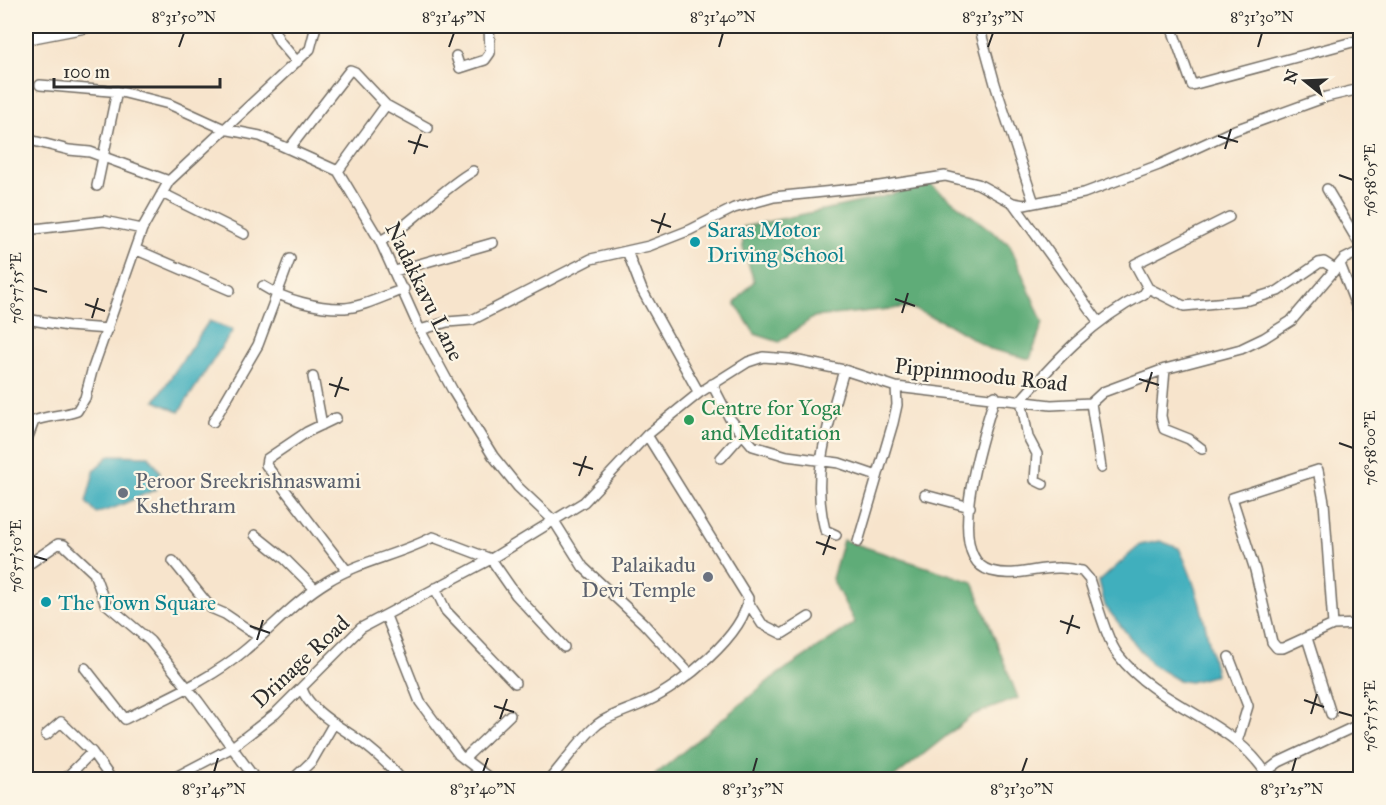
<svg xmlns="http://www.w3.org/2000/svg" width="1386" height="805" font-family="'IM FELL Great Primer',serif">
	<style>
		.forest { fill: #5eac78; stroke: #446c52; stroke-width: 1.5 }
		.water { fill: #40afbd; stroke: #366d74; stroke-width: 1.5 }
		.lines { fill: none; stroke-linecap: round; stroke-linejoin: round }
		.minor-casing { stroke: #726c63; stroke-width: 12 }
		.tertiary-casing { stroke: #726c63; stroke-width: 15 }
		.minor { stroke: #fff; stroke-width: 9 }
		.tertiary { stroke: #fff; stroke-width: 12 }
		.ticks { fill: none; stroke: #2b2b2b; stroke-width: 2 }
		.culture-dot { fill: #0f9aa8; stroke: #fcf5e5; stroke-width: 2 }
		.leisure-dot { fill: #2e9e5b; stroke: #fcf5e5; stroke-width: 2 }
		.worship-dot { fill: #6b7280; stroke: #fcf5e5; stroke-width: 2 }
		.labels { text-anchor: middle; stroke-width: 4.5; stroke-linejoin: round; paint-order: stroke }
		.culture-label { font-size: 22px; fill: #0d838f; stroke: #fcf5e5; text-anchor: start }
		.street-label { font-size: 22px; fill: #2b2b2b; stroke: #fcf5e5 }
		.leisure-label { font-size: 22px; fill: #27864d; stroke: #fcf5e5; text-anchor: start }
		.worship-label { font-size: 22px; fill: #5b616d; stroke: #fcf5e5; text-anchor: start }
		.neatline { fill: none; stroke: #2b2b2b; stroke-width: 2 }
		.ticks-label { font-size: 15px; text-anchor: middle; fill: #2b2b2b }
	</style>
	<rect width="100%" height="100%" fill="#fcf5e5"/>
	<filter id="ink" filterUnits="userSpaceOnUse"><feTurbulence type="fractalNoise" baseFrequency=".0167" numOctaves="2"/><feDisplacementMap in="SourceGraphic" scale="12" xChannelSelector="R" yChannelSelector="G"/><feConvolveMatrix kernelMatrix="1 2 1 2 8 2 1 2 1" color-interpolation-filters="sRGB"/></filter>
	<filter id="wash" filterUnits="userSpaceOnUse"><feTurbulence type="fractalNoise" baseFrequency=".008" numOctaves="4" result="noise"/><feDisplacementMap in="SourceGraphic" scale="24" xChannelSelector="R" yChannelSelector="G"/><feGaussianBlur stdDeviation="1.35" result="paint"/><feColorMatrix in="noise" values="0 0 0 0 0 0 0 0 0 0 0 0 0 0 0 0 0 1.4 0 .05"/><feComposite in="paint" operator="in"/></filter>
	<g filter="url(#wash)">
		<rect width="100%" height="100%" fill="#f7e4cc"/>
		<!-- forest -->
		<path class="forest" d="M930 184 1010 245 1043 323 1030 359 990 349 948 324 909 307 814 317 779 342 755 334 735 303 754 281 743 248V227L870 200Z
			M843 540 973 582 1018 698 973 715 892 779 649 780 772 678 855 623 832 579Z"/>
		<!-- water -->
		<path class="water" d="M209 321 233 330 179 412 155 401Z
			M110 455 149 456 160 472 155 490C135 497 117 510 96 513L86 502 95 469Z
			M1160 541 1179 548C1199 588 1207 632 1216 675L1190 682 1178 680 1151 664 1105 606 1099 582 1140 545Z"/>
	</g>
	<g filter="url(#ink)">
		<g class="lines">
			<!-- minor casing -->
			<g class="minor-casing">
				<path id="minor" d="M272 26 280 42 297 62
					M979 26 995 84 1034 203
					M1171 26 1192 85 1360 40
					M456 56 460 68 485 60 490 53 489 26
					M40 85 121 92 169 104 224 129 260 136 338 171 380 241 420 330 453 391 493 456 518 487 554 521 583 567 643 623 689 673
					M26 139 69 150 90 152 169 181
					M289 149 350 70 355 72 386 105
					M338 171 386 105 428 128
					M97 186 117 91
					M1327 189 1360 245
					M162 193 244 234
					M1013 203 1098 321
					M26 230 104 221 142 229
					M380 241C415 223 438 191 473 171
					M137 250 230 290
					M627 251 642 290 699 393
					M1340 264 1360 316
					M395 271 493 243
					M263 286C285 300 319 309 345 308 363 307 386 295 404 289
					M1148 288 1184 306 1249 300 1278 291 1319 263 1324 262 1335 269
					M26 319 68 326 108 329
					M420 330 447 322 472 320 591 259 649 246 690 230 734 208 774 197 873 187 945 176 978 184 1013 203 1024 205 1084 193 1159 165 1235 130 1326 97 1360 89
					M1165 369 1161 416 1164 429 1189 439 1202 449
					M313 377 322 425
					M712 384 730 419 753 446 787 456 839 463 877 476
					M995 396C985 429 941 558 991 571 1016 578 1036 567 1060 568 1067 568 1075 570 1082 571L1089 579C1096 599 1107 642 1119 656 1159 708 1238 721 1270 780
					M1091 403 1101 468
					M336 418 307 432 267 459 266 465 347 571
					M213 422 258 345 290 259
					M26 442 34 421C49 415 63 416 77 411L85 398 92 371 142 229 169 181 310 49 316 26
					M721 458 743 433
					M1043 484 1035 480 1037 454 1028 437 1021 400C1059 357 1092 321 1144 294L1148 288 1135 264 1229 217
					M925 495 970 507
					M255 535 285 559 315 589
					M836 535 825 530C810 472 829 424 844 370
					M858 542 893 423 897 405 896 387
					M173 561 211 608 225 614 259 637
					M26 566 58 544 64 545 94 573 105 603 150 641 198 701 256 780
					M435 588 446 611 515 683
					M748 602 762 624 782 634 809 617
					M386 616 420 702 459 755 492 780
					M1333 625 1324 502 1318 470 1232 498 1255 570 1272 642 1277 648H1283L1333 625 1360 624
					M1307 638 1331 714
					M1229 657 1248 706 1237 742
					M85 668 125 719C164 699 210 680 244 651 273 627 295 601 328 581 360 561 399 555 433 537L491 559 516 595 564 647
					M302 689C310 711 339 726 357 739 373 750 389 765 402 780
					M46 735 61 722 92 752 112 780
					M464 759 510 715
					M1266 772 1279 762 1360 724
					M64 780 92 752
					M170 780 231 748 275 714 361 628 491 559 584 502 647 435 699 393 748 362 763 357 789 359 844 370 896 387 1051 405 1091 403 1103 392 1165 369 1241 349 1264 338 1291 321 1344 259 1360 251
					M292 780 312 761 334 723
					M549 780C565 762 580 739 598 724 611 714 633 709 648 701 680 686 745 635 748 598L647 435"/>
			</g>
			<!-- tertiary casing -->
			<g class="tertiary-casing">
				<path id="tertiary" d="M26 38 88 26"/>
			</g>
			<!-- minor -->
			<use href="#minor" class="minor"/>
			<!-- tertiary -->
			<use href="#tertiary" class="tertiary"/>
		</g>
	</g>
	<!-- ticks -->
	<path class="ticks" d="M179 47 184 33M449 47 454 33M719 47 723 33M988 47 993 33M1258 47 1262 33M1218 136 1238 142M408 141 428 147M1225 149 1231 129M414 154 421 134M1339 175 1353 180M651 220 671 227M658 233 665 213M33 288 47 292M895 299 915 306M85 304 105 311M902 313 908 293M92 318 98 298M1139 379 1159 385M329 384 349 390M1146 392 1152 372M335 397 342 377M1339 443 1353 448M573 463 593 469M579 476 586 456M816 542 836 549M823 555 830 535M33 556 47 560M1060 621 1080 628M250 626 270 633M1067 634 1073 615M257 640 263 620M1304 700 1324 707M494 706 514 712M1339 712 1353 716M1311 714 1317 694M500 719 507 699M214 772 218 758M483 772 488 758M753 772 757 758M1022 772 1027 758M1292 772 1296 758"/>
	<!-- markers -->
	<g class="culture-dot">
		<circle cx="695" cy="242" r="6"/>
		<circle cx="46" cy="602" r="6"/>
	</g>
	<circle class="leisure-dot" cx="689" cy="420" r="6"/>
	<g class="worship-dot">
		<circle cx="123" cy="493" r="6"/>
		<circle cx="708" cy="577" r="6"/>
	</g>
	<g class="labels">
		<!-- culture labels -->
		<g class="culture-label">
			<text x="707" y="237">Saras Motor<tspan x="707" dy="25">Driving School</tspan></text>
			<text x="58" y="610">The Town Square</text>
		</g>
		<!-- street labels -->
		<g class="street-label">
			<text transform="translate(425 291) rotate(64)" y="8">Nadakkavu Lane</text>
			<text transform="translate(981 374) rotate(6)" y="8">Pippinmoodu Road</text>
			<text transform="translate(300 661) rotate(-43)" y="8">Drinage Road</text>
		</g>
		<!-- leisure labels -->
		<g class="leisure-label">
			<text x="701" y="415">Centre for Yoga<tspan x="701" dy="25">and Meditation</tspan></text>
		</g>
		<!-- worship labels -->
		<g class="worship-label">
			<text x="135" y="488">Peroor Sreekrishnaswami<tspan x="135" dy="25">Kshethram</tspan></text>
			<text x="696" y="572" text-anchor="end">Palaikadu<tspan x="696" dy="25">Devi Temple</tspan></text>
		</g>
	</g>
	<!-- margin -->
	<rect width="1386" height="805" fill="none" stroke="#fcf5e5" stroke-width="66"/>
	<!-- north arrow -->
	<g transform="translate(1305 81) rotate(288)" stroke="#fcf5e5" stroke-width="4.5" paint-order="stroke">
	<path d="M0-4.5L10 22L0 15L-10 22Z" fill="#2b2b2b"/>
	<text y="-9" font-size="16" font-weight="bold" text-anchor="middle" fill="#2b2b2b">N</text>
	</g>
	<!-- scale -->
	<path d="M54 78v9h166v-9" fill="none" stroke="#2b2b2b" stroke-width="3"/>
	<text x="63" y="78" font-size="18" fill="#2b2b2b" stroke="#fcf5e5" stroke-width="4.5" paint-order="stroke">100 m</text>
	<rect x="33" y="33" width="1320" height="739" class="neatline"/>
	<g class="ticks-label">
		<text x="184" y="22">8°31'50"N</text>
		<text x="454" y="22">8°31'45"N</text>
		<text x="723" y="22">8°31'40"N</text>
		<text x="993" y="22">8°31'35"N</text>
		<text x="1262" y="22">8°31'30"N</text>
		<text transform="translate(1370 180) rotate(-90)" y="5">76°58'05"E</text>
		<text transform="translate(16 288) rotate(-90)" y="5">76°57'55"E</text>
		<text transform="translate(1370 448) rotate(-90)" y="5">76°58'00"E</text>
		<text transform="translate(16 556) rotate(-90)" y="5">76°57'50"E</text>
		<text transform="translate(1370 716) rotate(-90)" y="5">76°57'55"E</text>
		<text x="214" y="794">8°31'45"N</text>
		<text x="483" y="794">8°31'40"N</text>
		<text x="753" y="794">8°31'35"N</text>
		<text x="1022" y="794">8°31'30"N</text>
		<text x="1292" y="794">8°31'25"N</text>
	</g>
</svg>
